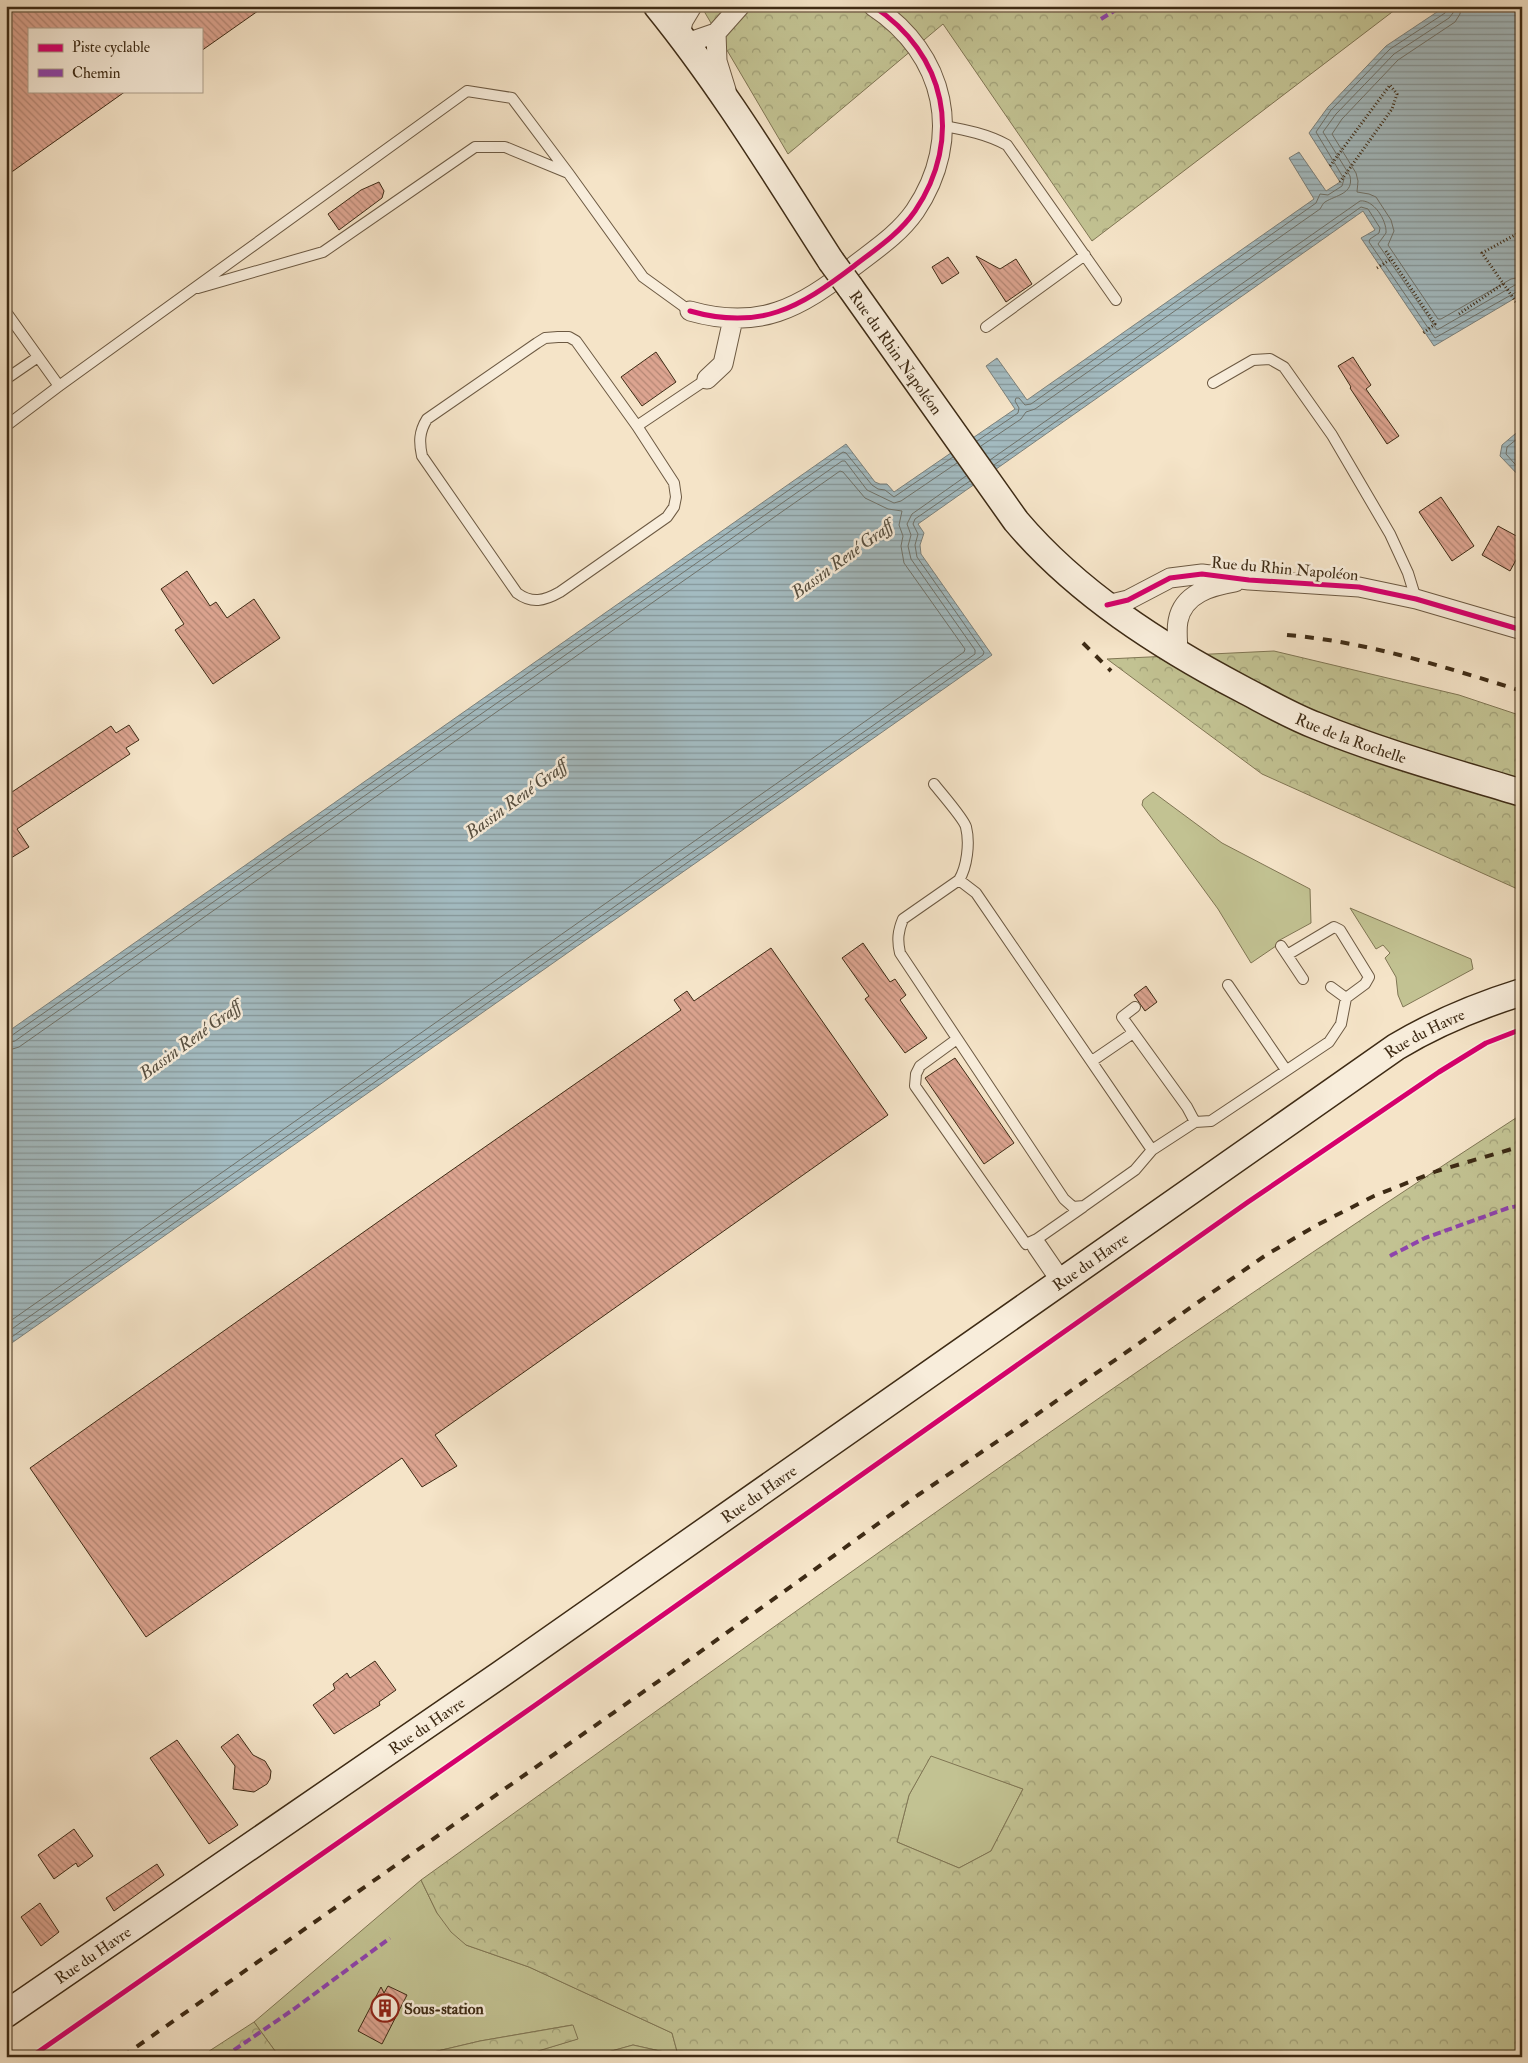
<svg xmlns="http://www.w3.org/2000/svg" width="1528" height="2063" font-family="'IM FELL Double Pica',serif">
	<style>
		.green { fill: #c2c292; stroke: #807654 }
		.forest { fill: url(#forest-crowns); stroke: #807654; fill-rule: evenodd }
		.water { fill: url(#water-rules); stroke: #7b817c }
		.lines { fill: none; stroke-linecap: round; stroke-linejoin: round }
		.shore { stroke: #70736b; stroke-width: 1 }
		.building { fill: url(#building-back-hatch); stroke: #3e2b15 }
		.service-casing { stroke: #6c5942; stroke-width: 12 }
		.minor-casing { stroke: #6c5942; stroke-width: 21 }
		.secondary-casing { stroke: #3e2b15; stroke-width: 29 }
		.path { stroke: #3e2b15; stroke-width: 3; stroke-dasharray: 1 2.5; stroke-linecap: butt }
		.service { stroke: #f8eddb; stroke-width: 10 }
		.minor { stroke: #f8eddb; stroke-width: 19 }
		.secondary { stroke: #f8eddb; stroke-width: 26 }
		.rail { stroke: #3e2b15; stroke-width: 4; stroke-dasharray: 9 9; stroke-linecap: butt }
		.secondary-bridge-casing { stroke: #3e2b15; stroke-width: 29; stroke-linecap: butt }
		.secondary-bridge { stroke: #f8eddb; stroke-width: 26 }
		.quiet { stroke: #8e44ad; stroke-width: 4; stroke-dasharray: 8 4; stroke-linecap: butt }
		.cycleway-casing { stroke: #f8eddb; stroke-width: 8 }
		.cycleway { stroke: #d6006c; stroke-width: 5 }
		.labels { text-anchor: middle; stroke-width: 5; stroke-linejoin: round; paint-order: stroke }
		.street-label { font-size: 16px; fill: #3e2b15; stroke: #f8eddb }
		.poi-label { font-size: 16px; font-weight: bold; fill: #3e2b15; stroke: #f8eddb; text-anchor: start }
		.water-label { font-size: 18px; font-style: italic; fill: #574f40; stroke: #f8eddb }
	</style>
	<defs>
		<pattern id="forest-crowns" width="20" height="18" patternUnits="userSpaceOnUse" patternTransform="scale(1.25)"><rect width="20" height="18" fill="#c2c292"/><path d="M2 6a3 3 0 1 1 6 0M12 15a3 3 0 1 1 6 0" fill="none" stroke="#9f9e76"/></pattern>
		<pattern id="water-rules" width="6" height="5" patternUnits="userSpaceOnUse" patternTransform="scale(1.25)"><rect width="6" height="5" fill="#a3bbc1"/><path d="M0 2.5h6" fill="none" stroke="#86989c"/></pattern>
		<pattern id="building-back-hatch" width="6" height="6" patternUnits="userSpaceOnUse" patternTransform="scale(1.25)"><rect width="6" height="6" fill="#dca490"/><path d="M-1 5l2 2M0 0l6 6M5-1l2 2" fill="none" stroke="#b48674"/></pattern>
	</defs>
	<rect width="100%" height="100%" fill="#f5e4c8"/>
	<filter id="stains"><feTurbulence type="fractalNoise" baseFrequency=".004" numOctaves="4"/><feColorMatrix values="0 0 0 0 .2 0 0 0 0 .09 0 0 0 0 .02 0 0 0 .5 -.17"/></filter>
	<radialGradient id="worn" r=".72"><stop offset=".6" stop-color="#630" stop-opacity="0"/><stop offset="1" stop-color="#630" stop-opacity=".3"/></radialGradient>
	<!-- green -->
	<path class="green" d="M1153 792 1222 843 1310 889 1311 923 1278 941 1276 946 1251 963 1218 909 1142 805 1143 800Z
		M1350 908 1471 959 1473 969 1403 1007 1398 995 1396 977 1385 958 1390 953 1383 945 1376 949Z
		M931 1755 1023 1789 991 1851 959 1868 897 1842 909 1795Z
		M421 1880 437 1913 466 1945 529 1967 672 2033 678 2055 633 2045 605 2053 604 2057H518L577 2039 572 2025 480 2041 412 2057H293L278 2055 254 2022Z"/>
	<!-- forest -->
	<path class="forest" d="M701 6H1400L1092 241 943 24 788 154Z
		M1274 651 1459 695 1522 716V891L1262 774 1107 659Z
		M1522 1114V2057H604V2053L633 2045 678 2055 672 2033 529 1967 466 1945 451 1932 437 1913 421 1880C784 1619 1147 1357 1522 1114ZM931 1756 1023 1789 991 1851 959 1868 897 1842 909 1795Z
		M254 2022 278 2055 293 2057H200Z
		M573 2025 578 2039 518 2057H412L480 2041Z"/>
	<!-- water -->
	<path class="water" d="M1446 6H1522V294L1434 346 1361 238 1375 230 1363 211 918 524 924 533 920 545 921 554 992 655 6 1347V1033L846 444 875 482 880 484H887L894 492 1015 409 986 366 997 358 1027 400 1314 199 1289 158 1299 152 1326 191 1340 182 1309 133 1328 107 1386 46Z
		M1522 428V479L1500 456 1502 445Z"/>
	<g class="lines">
		<!-- shore -->
		<path class="shore" d="M1461 6 1460 14 1455 22 1398 60 1342 119 1332 134 1356 173 1358 181 1357 192 1369 194 1376 197 1391 220 1394 231 1388 245 1438 319H1441L1511 279 1522 277
			M1522 435 1507 447 1506 454 1522 472
			M977 441 1018 413 1019 408 1015 401 1016 398H1019L1025 405 1031 404 1316 203 1320 194 1328 195 1342 186 1344 179 1316 132 1331 110 1390 49 1445 13 1448 6
			M981 446 1021 419 1026 412 1035 409 1320 209C1322 206 1323 203 1325 202 1336 195 1354 194 1350 176L1323 132 1336 114 1394 54 1449 18 1453 13 1454 6
			M990 460 1360 201C1373 199 1387 220 1386 233L1378 244 1437 330 1515 285 1522 284
			M994 465 1361 207 1368 209 1380 228 1379 233 1370 239 1369 242 1435 338 1518 291 1522 290
			M6 1037 11 1036 843 452 846 453 872 485 878 489 885 490 894 497 953 457
			M6 1043 15 1041 842 461H845L867 490 894 503 901 501 957 463
			M6 1051 19 1047 840 471 843 472 865 498 888 509 902 511 899 525 903 536 901 546 904 563 965 649 964 652 6 1324
			M6 1333 975 654V650L911 559 908 546 911 535 907 524 912 514 966 476
			M6 1341 983 655 984 652 917 557 915 545 918 534 913 524 915 519 970 481"/>
	</g>
	<!-- building -->
	<path class="building" d="M6 6H265L201 51V29H29V91H126L6 176Z
		M379 182 384 191 382 198 339 230 328 214 361 190Z
		M976 256 1000 269 1016 259 1032 284 1006 302Z
		M948 257 959 273 942 284 932 267Z
		M656 352 676 382 642 406 621 377Z
		M1353 357 1371 385 1366 389 1399 436 1387 444 1350 388 1351 387 1338 366Z
		M1441 497 1474 546 1452 561 1419 512Z
		M1498 526 1522 539V549L1510 571 1482 555Z
		M187 571 210 606 216 602 227 618 254 599 280 638 213 684 175 630 184 624 161 589Z
		M129 725 139 740 126 748 130 754 17 829 29 847 6 861V796L111 726 116 733Z
		M863 943 890 982 895 979 906 995 900 1000 927 1038 905 1053 865 999 869 996 842 958Z
		M771 948 888 1115 435 1435 457 1466 422 1487 402 1458 146 1637 30 1468 409 1200 681 1010 674 1000 687 991 694 1001Z
		M1146 986 1157 1002 1145 1011 1134 995Z
		M955 1058 1014 1143 984 1164 925 1078Z
		M375 1661 396 1690 379 1702 380 1705 334 1734 313 1705 335 1689 333 1684 347 1673 350 1678Z
		M238 1734 253 1755 265 1761 271 1771 270 1779 267 1784 254 1792 233 1789 235 1766 221 1747Z
		M177 1740 238 1825 209 1844 150 1758Z
		M74 1829 93 1856 78 1867 76 1863 54 1879 38 1855Z
		M157 1864 164 1875 114 1911 106 1898Z
		M40 1903 59 1932 41 1946 21 1917Z
		M388 1986 407 1995 382 2044 358 2031 381 1987 384 1993Z"/>
	<g class="lines">
		<!-- service casing -->
		<g class="service-casing">
			<path id="service" d="M944 126C966 130 987 134 1007 145L1116 300
				M198 288 323 252 475 147H505L568 173
				M6 312 59 386
				M986 327 1085 255
				M558 337H569L576 341 637 426 674 483 676 497 674 507 667 517 560 592C544 601 532 604 517 593L422 456C419 442 419 432 427 419L537 343 545 338Z
				M6 379 38 357
				M1213 383 1253 360 1270 359 1284 367 1332 435 1390 534 1408 573 1416 599
				M6 426 59 386 467 91 512 98 569 174 643 277 690 311
				M637 426 707 379
				M934 784C941 793 964 819 966 827 970 843 967 867 959 880L903 919C898 931 897 940 900 953L1064 1199 1073 1207 1084 1206 1135 1170 1152 1150 1195 1122 1211 1121 1329 1042 1341 1024 1346 998 1365 984 1369 977 1340 930 1334 927 1287 955
				M959 880 976 893 1152 1150
				M1281 946 1303 979
				M1228 985 1286 1070
				M1331 987 1346 998
				M1135 1007 1122 1017 1187 1107 1195 1122
				M957 1039 920 1066 916 1074 915 1086 1026 1244 1037 1239 1083 1207
				M1092 1061 1133 1033"/>
		</g>
		<!-- minor casing -->
		<g class="minor-casing">
			<path id="minor" d="M716 33 717 61 726 90
				M680 35 683 21 692 6
				M687 43 716 33 740 6
				M690 311C760 331 799 308 854 266 876 249 899 234 915 211 964 138 946 54 873 6
				M707 379 723 364 733 319
				M1107 605 1128 600 1170 578 1202 574 1249 580 1359 587 1416 599 1522 630
				M1178 653C1178 643 1176 631 1178 621 1183 593 1212 586 1235 582
				M1037 1246 1061 1281"/>
		</g>
		<!-- secondary casing -->
		<g class="secondary-casing">
			<g id="secondary">
				<path d="M657 6C722 86 775 174 831 261"/>
				<path id="s1" d="M850 287 1016 521C1077 593 1160 646 1242 689 1267 702 1291 716 1317 726 1383 753 1453 772 1522 793"/>
				<path id="s2" d="M6 2014 501 1674 1396 1047C1436 1023 1477 1006 1522 992"/>
			</g>
		</g>
		<!-- path -->
		<path class="path" d="M1330 166 1390 85 1397 94 1392 109 1340 182
			M1386 251 1435 324 1422 334
			M1377 268 1391 259
			M1516 302 1482 253 1522 231
			M1459 314 1503 284"/>
		<!-- service -->
		<use href="#service" class="service"/>
		<!-- minor -->
		<use href="#minor" class="minor"/>
		<!-- secondary -->
		<use href="#secondary" class="secondary"/>
		<!-- rail -->
		<path class="rail" d="M1287 635C1369 642 1444 667 1522 691
			M1083 643 1111 671
			M122 2057 693 1657 918 1495 1026 1422 1266 1255 1317 1225 1374 1196 1437 1171 1522 1146"/>
		<!-- secondary-bridge casing -->
		<g class="secondary-bridge-casing">
			<path id="secondary-bridge" d="M831 261 850 287"/>
		</g>
		<!-- secondary-bridge -->
		<use href="#secondary-bridge" class="secondary-bridge"/>
		<!-- quiet -->
		<path class="quiet" d="M1101 19 1122 6
			M1390 1256 1425 1238 1508 1208 1522 1205
			M224 2057 294 2009 390 1938"/>
		<!-- cycleway casing -->
		<g class="cycleway-casing">
			<path id="cycleway" d="M690 311C760 331 799 308 854 266 876 249 899 234 915 211 964 138 946 54 873 6
				M1107 605 1128 600 1170 578 1202 574 1249 580 1359 587 1416 599 1522 630
				M31 2057 534 1706 1248 1202 1439 1072 1486 1043 1522 1029"/>
		</g>
		<!-- cycleway -->
		<use href="#cycleway" class="cycleway"/>
	</g>
	<!-- icons -->
	<defs>
		<g id="building-ring" transform="scale(1.4375)"><circle r="9.5" fill="#f8eddb" stroke="#8f2418" stroke-width="1.5"/><path d="M-4-6H4V6H1V3H-1V6H-4ZM-2.5-4.3h1.7v1.8h-1.7ZM.8-4.3h1.7v1.8H.8ZM-2.5-1h1.7V.8h-1.7ZM.8-1h1.7V.8H.8Z" fill="#8f2418"/></g>
	</defs>
	<g fill-rule="evenodd">
		<use href="#building-ring" x="385" y="2008"/>
	</g>
	<g class="labels">
		<!-- street labels -->
		<g class="street-label">
			<text dy="6" stroke="none"><textPath href="#s1" startOffset="80">Rue du Rhin Napoléon</textPath></text>
			<text transform="translate(1285 568) rotate(5)" y="6">Rue du Rhin Napoléon</text>
			<text dy="6" stroke="none"><textPath href="#s1" startOffset="690">Rue de la Rochelle</textPath></text>
			<text dy="6" stroke="none"><textPath href="#s2" startOffset="1725">Rue du Havre</textPath></text>
			<text dy="6" stroke="none"><textPath href="#s2" startOffset="1320">Rue du Havre</textPath></text>
			<text dy="6" stroke="none"><textPath href="#s2" startOffset="915">Rue du Havre</textPath></text>
			<text dy="6" stroke="none"><textPath href="#s2" startOffset="510">Rue du Havre</textPath></text>
			<text dy="6" stroke="none"><textPath href="#s2" startOffset="105">Rue du Havre</textPath></text>
		</g>
		<!-- poi labels -->
		<g class="poi-label">
			<text x="404" y="2014">Sous-station</text>
		</g>
		<!-- water labels -->
		<g class="water-label">
			<text transform="translate(842 559) rotate(-36)" y="6">Bassin René Graff</text>
			<text transform="translate(516 799) rotate(-36)" y="6">Bassin René Graff</text>
			<text transform="translate(190 1040) rotate(-36)" y="6">Bassin René Graff</text>
		</g>
	</g>
	<!-- margin -->
	<rect width="1528" height="2063" fill="none" stroke="#f5e4c8" stroke-width="25"/>
	<rect x="8" y="8" width="1513" height="2048" fill="none" stroke="#3e2b15" stroke-width="2.5"/>
	<rect x="12" y="12" width="1503" height="2038" fill="none" stroke="#3e2b15"/>
	<!-- legend -->
	<rect x="28" y="28" width="175" height="65" fill="#f8eddb" stroke="#ae9f8c"/>
	<rect x="38" y="44" width="25" height="8" fill="#d6006c" stroke="#ae9f8c"/>
	<text x="72" y="52" font-size="15" fill="#3e2b15">Piste cyclable</text>
	<rect x="38" y="69" width="25" height="8" fill="#8e44ad" stroke="#ae9f8c"/>
	<text x="72" y="78" font-size="15" fill="#3e2b15">Chemin</text>
	<rect width="100%" height="100%" filter="url(#stains)"/>
	<rect width="100%" height="100%" fill="url(#worn)"/>
</svg>
